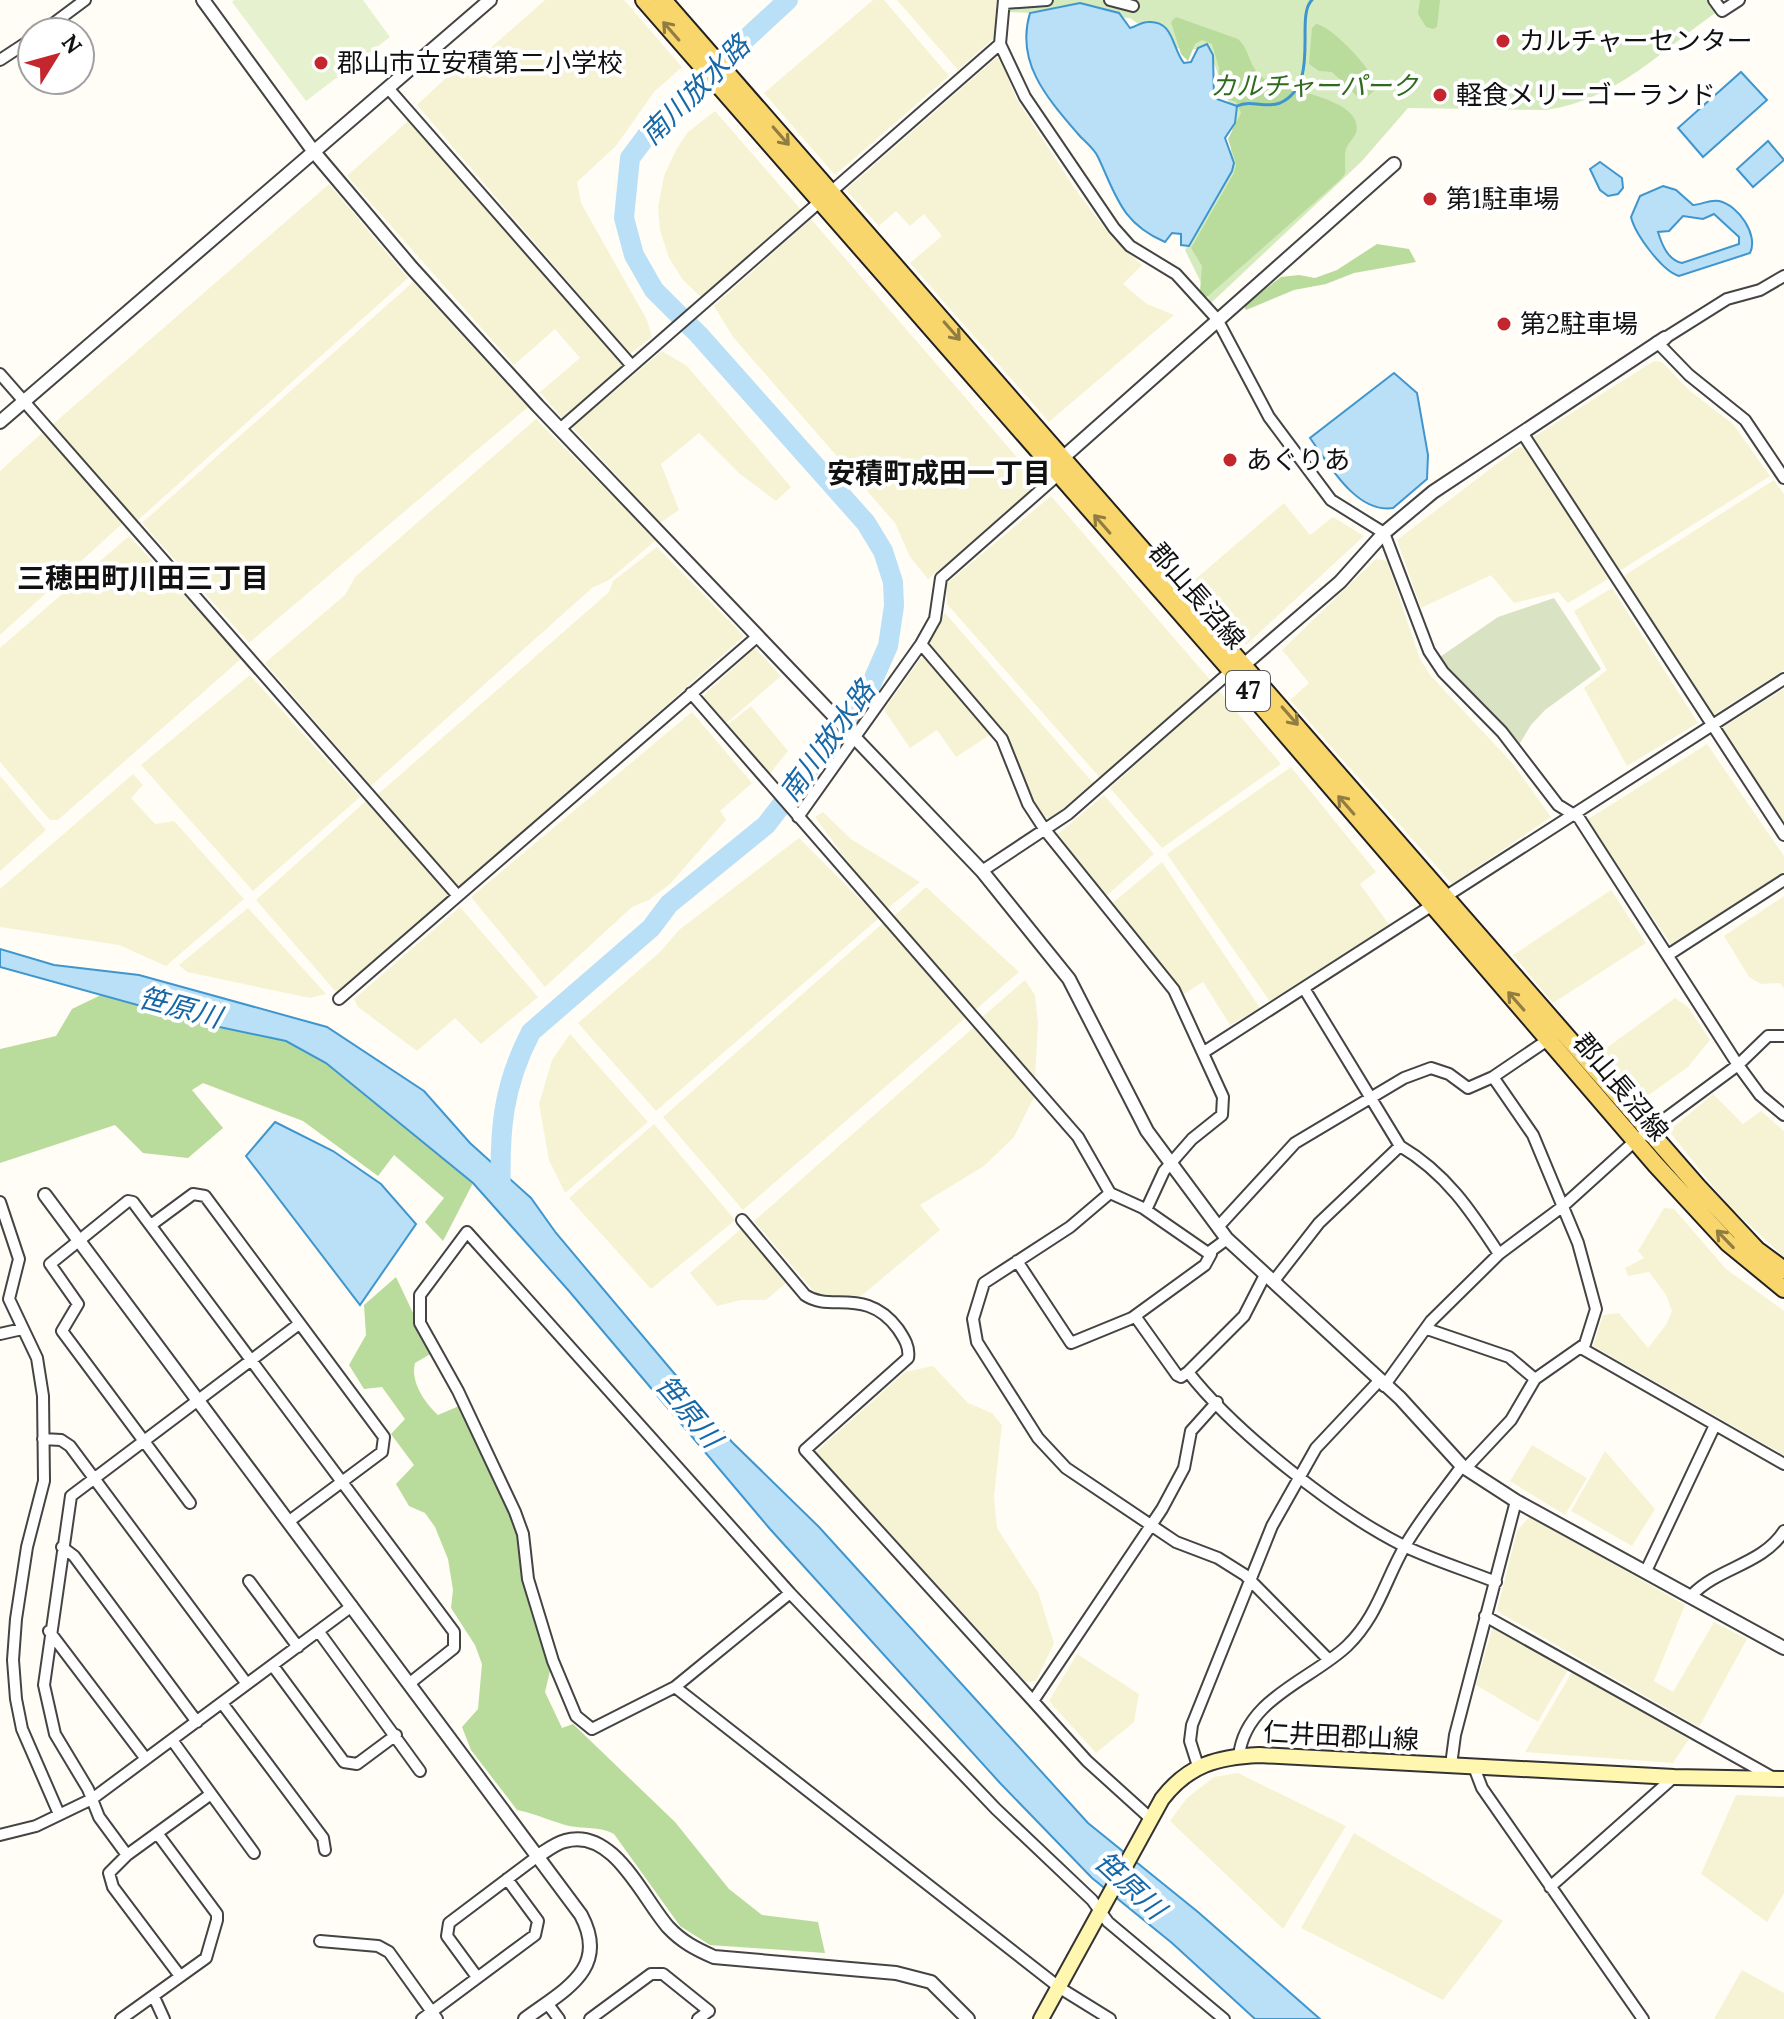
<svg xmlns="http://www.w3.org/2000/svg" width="1784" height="2019" font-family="Lora,'Noto Sans JP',serif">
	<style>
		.farmland { fill: #f6f3d4 }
		.green { fill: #d5ebbd }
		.forest { fill: #b9dc9c }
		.cemetery { fill: #d9e3c4 }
		.pitch { fill: #e6f2cf }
		.water { fill: #b9e0f7; stroke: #3f96cf; stroke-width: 2; fill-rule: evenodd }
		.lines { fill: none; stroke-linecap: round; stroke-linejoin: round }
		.stream { stroke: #3f96cf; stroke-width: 3 }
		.river { stroke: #b9e0f7; stroke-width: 20 }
		.minor-casing { stroke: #444; stroke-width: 14 }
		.tertiary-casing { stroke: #444; stroke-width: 16 }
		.secondary-casing { stroke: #333; stroke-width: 18 }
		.primary-casing { stroke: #222; stroke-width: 20 }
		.minor { stroke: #fff; stroke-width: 10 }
		.tertiary { stroke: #fff; stroke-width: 12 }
		.secondary { stroke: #fff6b0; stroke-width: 14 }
		.primary { stroke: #f9d66b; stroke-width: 16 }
		.oneway { stroke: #917d42 }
		.poi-dot { fill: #c4262e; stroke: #fff; stroke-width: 3 }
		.labels { text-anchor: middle; stroke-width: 8; stroke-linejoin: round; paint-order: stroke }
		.shield { fill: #fff; stroke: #585858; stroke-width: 2 }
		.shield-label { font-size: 24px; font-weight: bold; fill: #111 }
		.poi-label { font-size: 26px; fill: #111; stroke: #fff; text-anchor: start }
		.park-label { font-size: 26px; font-style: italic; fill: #2f6b1f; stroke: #fff }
		.street-label { font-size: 26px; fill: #111; stroke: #fff }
		.water-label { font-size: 28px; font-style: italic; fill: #1768a6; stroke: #fff }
		.neighbourhood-label { font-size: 28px; font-weight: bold; fill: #111; stroke: #fff }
	</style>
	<rect width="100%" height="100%" fill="#fffdf5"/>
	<!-- farmland -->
	<path class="farmland" d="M545 0H624L682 67 654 92 616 146 577 182 581 203 647 320 652 337 630 354 417 105 464 61 470 66Z
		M873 0H884L949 76 835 175 764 93Z
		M897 0H997L993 39 958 70Z
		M996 58 1001 59 1016 98 1075 189 1113 239 1142 265 1123 284 1147 304 1174 315 1049 422 910 263 942 236 924 214 910 226 896 211 879 226 846 190Z
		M715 111 802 211 701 297 683 280 669 258 660 230 658 207 664 176 676 150 688 132Z
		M409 120 625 367 563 419 540 392 580 358 555 329 514 365 347 176Z
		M329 184 408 278 137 521 52 425Z
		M811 219 1040 484 928 579 910 557 895 523 733 337 714 306Z
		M413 282 528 407 249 643 142 523Z
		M662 351 687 366 791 487 776 501 740 474 699 433 661 464 679 510 660 523 572 427Z
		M1654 361 1662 362 1690 391 1733 424 1770 476 1618 572 1532 438Z
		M536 419 656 540 609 580 592 588 371 786 265 663 345 595 355 577Z
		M42 433 124 522 0 635V471Z
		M1519 447 1527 448 1608 579 1568 603 1558 592 1514 603 1491 575 1421 608 1397 540Z
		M1774 480 1784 494V670L1712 716 1622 577Z
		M1051 496 1212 682 1101 779 947 604 946 584Z
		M1284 503 1310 535 1333 517 1364 536 1246 645 1191 583Z
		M129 536 242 658 58 820H50L0 762V648Z
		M657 547 744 636 460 889 377 795 609 592 613 581Z
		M1376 559 1387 561 1420 659 1431 676 1513 764 1551 817 1452 884 1290 700 1309 683 1282 650Z
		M1612 588 1698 723 1627 766 1584 688 1607 670 1574 611Z
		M945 613 1093 783 1051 819 1042 816 1032 800 1011 748 924 645Z
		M755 648 781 676 723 726 701 698Z
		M923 655 993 733 956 757 937 730 910 748 884 710Z
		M250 675 360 797 253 891 141 765Z
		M1784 689V823L1720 729Z
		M1218 690 1281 764 1162 848 1110 788Z
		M751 706 788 751 768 776 726 726Z
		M692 712 752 783 720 811 726 820 670 884 649 900 632 907 545 987 471 897Z
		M1707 744 1784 856V872L1672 946 1587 820Z
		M1291 767 1376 872 1360 884 1390 926 1271 1003 1167 854Z
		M133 774 143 785 131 798 155 824 174 821 244 899 166 966 119 945 0 927V889Z
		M0 776 46 830 0 871Z
		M1104 795 1154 854 1105 897 1058 834Z
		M367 800 450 898 337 993 256 900Z
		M823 812 851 839 920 882 884 911 815 817Z
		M799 838 879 918 656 1111 578 1023 660 952 679 930Z
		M1162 862 1260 1008 1230 1025 1203 982 1184 994 1110 905Z
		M926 887 1019 972 974 1011 892 918Z
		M1611 890 1646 943 1553 1003 1513 955Z
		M1784 896V988L1780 983 1761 984 1749 977 1724 936Z
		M460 907 538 997 481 1044 455 1018 417 1051 358 1007 354 999Z
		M248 908 326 994 310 998 187 972 179 965Z
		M883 923 965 1018 743 1210 663 1117Z
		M1025 980 1035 995 1038 1023 1035 1080 980 1019Z
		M1675 998 1688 1007 1710 1040 1688 1067 1639 1102 1598 1054Z
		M974 1027 1035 1095 1014 1137 984 1166 920 1205 940 1230 861 1296 816 1294 754 1221Z
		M570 1034 648 1122 565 1193 549 1160 539 1104 552 1060Z
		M1713 1094 1743 1124 1761 1111 1784 1131V1257L1728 1205 1669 1131Z
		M654 1124 735 1220 651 1289 569 1198Z
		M1664 1208 1674 1209 1726 1269 1784 1311V1455L1593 1346 1603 1315 1619 1313 1648 1348 1666 1325 1672 1311 1666 1295 1649 1272 1628 1276 1625 1268 1644 1258 1638 1251Z
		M741 1229 786 1283 766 1300H741L717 1306 690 1273Z
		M933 1366 968 1403 992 1413 1002 1425 994 1496 997 1528 1038 1592 1054 1643 1036 1681 1026 1682 816 1452 905 1372Z
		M1532 1445 1587 1478 1565 1515 1510 1481Z
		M1605 1451 1655 1509 1632 1546 1571 1511Z
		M1530 1516 1685 1605 1654 1681 1673 1692 1714 1622 1747 1639 1699 1727 1497 1611 1517 1531Z
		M1493 1626 1569 1668 1538 1722 1476 1685Z
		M1077 1654 1139 1694 1134 1722 1096 1753 1049 1701Z
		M1572 1672 1689 1739 1673 1763 1525 1752Z
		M1238 1773 1346 1826 1283 1929 1170 1821 1187 1798 1214 1777Z
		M1736 1795 1784 1797V1893L1767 1922 1701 1874Z
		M1354 1833 1503 1921 1443 2000 1301 1928Z
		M1742 1970 1784 1993V2019H1714Z"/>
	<!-- green -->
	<path class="green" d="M1008 0H1710L1718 11C1662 50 1616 100 1546 110L1408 108 1362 161 1211 303 1185 250 1230 166 1233 114 1209 50 1171 48 1130 18 1010 12Z"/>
	<!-- forest -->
	<path class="forest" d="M1420 0H1440L1437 27 1433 29 1426 27 1418 14Z
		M1176 17 1238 39C1251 50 1247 67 1265 79 1283 91 1366 98 1356 133 1354 138 1348 143 1346 149 1344 156 1346 166 1345 174L1340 180 1207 297 1200 291 1202 266 1191 248 1234 173 1236 164 1228 139 1241 113 1236 102 1217 96 1219 68 1212 44 1202 40 1195 44 1188 61 1181 54 1171 22Z
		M1316 24C1332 26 1378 74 1376 89L1365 99 1357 96 1332 72 1319 71 1309 64 1312 28Z
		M1377 244 1409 249 1416 262 1354 273 1326 284 1294 290 1246 310 1244 306 1281 277 1299 275 1315 278 1337 270Z
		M105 993 210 1025 286 1041 326 1063 473 1183 443 1241 425 1222 444 1198 394 1155 378 1176 303 1121 203 1083 192 1090 223 1128 188 1158 143 1153 115 1125 0 1163V1049L56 1036 72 1009Z
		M396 1277 432 1353 415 1363C410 1382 425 1403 438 1415L459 1406 513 1520 550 1671 545 1692 562 1728 573 1724 675 1822 729 1889 762 1915 818 1922 825 1953 710 1945 680 1926 614 1834C598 1825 579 1830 562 1824 546 1819 533 1813 517 1810L471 1750 462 1727 478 1709 482 1664 475 1645 451 1608 453 1590 448 1559 435 1527 425 1513 409 1506 396 1484 414 1465 391 1434 405 1419 382 1387 364 1389 349 1365 366 1335 364 1305Z"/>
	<!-- cemetery -->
	<path class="cemetery" d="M1554 598 1601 669 1545 710 1531 725 1517 748 1437 659 1498 617Z"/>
	<!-- pitch -->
	<path class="pitch" d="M234 0H363L390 37 306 101 232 2Z"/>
	<!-- water -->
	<path class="water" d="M1080 3 1119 13 1130 28C1136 27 1141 22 1148 22 1174 20 1172 49 1184 63L1191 62 1198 48 1207 44 1213 55 1214 98 1237 106 1235 123 1225 138 1234 163 1232 171 1189 246 1181 245V234L1172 233 1165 242C1121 223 1116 195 1098 157 1094 148 1084 141 1078 134 1047 98 1015 62 1030 13Z
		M1741 72 1767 100 1703 157 1678 128Z
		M1768 141 1784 160 1753 187 1737 169Z
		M1600 162 1622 178 1623 188 1618 194 1608 196 1600 190 1590 169Z
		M1663 186 1676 190 1693 205C1701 205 1710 199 1719 201 1738 205 1759 235 1750 253L1679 276C1662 271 1635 234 1631 217L1640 196ZM1714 214 1739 237V244L1682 263C1668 260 1662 245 1658 232L1669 231 1683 216 1703 219Z
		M1394 373 1417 393 1428 455 1427 479 1393 508C1356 514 1328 463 1310 438Z
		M0 949 54 965 139 975 327 1027 424 1091 470 1143 531 1198 556 1233 732 1442 819 1527 1088 1823 1198 1912 1320 2019H1255L1172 1943 1092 1878 1000 1783 770 1529 569 1291 473 1183 326 1063 286 1041 210 1025 0 967Z
		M275 1122 333 1151 381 1184 416 1224 360 1305 246 1156Z"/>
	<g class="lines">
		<!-- stream -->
		<path class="stream" d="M1237 106C1252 99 1265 109 1280 103 1322 84 1294 17 1312 0"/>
		<!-- river -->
		<path class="river" d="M501 1195C499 1133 502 1087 531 1032L651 928 669 904 766 825 866 696 888 646 894 606 893 582 883 551 866 523 699 335 654 290 634 255 624 218 630 158 659 119 788 0"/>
		<!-- minor casing -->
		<g class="minor-casing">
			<path id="minor" d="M1004 0 1000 44 1025 97 1114 228 1130 246 1176 274 1217 319 1269 417 1331 500 1384 533 1429 651 1443 672 1502 732 1558 805 1579 818 1738 1065 1760 1095 1784 1115
				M1110 0 1133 6
				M1714 0 1722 11 1739 0
				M1004 3 1047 0
				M42 32 85 0
				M0 60 32 39
				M388 88 632 366
				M1665 338 1727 299 1760 290 1784 276
				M1657 342 1689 375 1745 420 1784 478
				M0 374 458 896
				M560 429 1000 44
				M1523 434 1784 835
				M921 644 1002 739 1028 804 1045 830 1174 990 1223 1097 1222 1115 1192 1139 1164 1171 1146 1210
				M691 693 1078 1137 1110 1193 1143 1208 1208 1253 1227 1239
				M798 817 921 644 935 619 941 578 1059 474
				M982 871 1068 814 1231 671
				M1668 955 1784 880
				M1305 990 1400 1146C1446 1173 1471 1211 1499 1254
				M339 999 758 636
				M1204 1052 1784 679
				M1493 1077 1552 1037
				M1110 1193 1070 1227 984 1283 973 1319 977 1342 1038 1438 1066 1468 1176 1542 1218 1558 1245 1575 1329 1660
				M0 1202 19 1259 9 1299 37 1358 43 1396 44 1481 27 1547 16 1619 13 1660 16 1699 22 1729 59 1814
				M742 1220 805 1295C830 1313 866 1286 898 1329 904 1338 910 1347 908 1358L805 1450 1033 1701
				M151 1225 193 1194 205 1196 384 1437 382 1452 288 1522
				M1218 1227 1295 1143 1404 1078 1431 1068 1449 1074 1468 1088 1493 1077 1533 1135 1578 1243 1596 1309 1585 1344 1535 1379 1511 1420 1466 1468
				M1017 1261 1071 1343 1132 1318 1205 1265 1211 1254
				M1273 1282 1319 1223 1400 1146
				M1135 1316 1177 1375 1181 1377 1188 1372C1234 1431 1336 1512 1404 1546 1433 1560 1466 1570 1496 1582
				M1427 1329 1509 1357 1535 1379
				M0 1334 22 1329
				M1581 1348 1784 1464
				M1188 1372 1244 1316 1265 1275
				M1384 1386 1431 1321 1499 1254 1562 1207 1635 1141 1738 1065 1768 1036H1784
				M43 1439 61 1440 70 1446 247 1684
				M190 1503 62 1331 78 1304 50 1264 128 1201 133 1202 454 1632V1648L410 1683
				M62 1547 74 1556 197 1722
				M1646 1571 1715 1425
				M249 1581 298 1647
				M790 1593 675 1687 592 1729 576 1716 553 1661 528 1579 523 1534 515 1512 458 1391 420 1323V1295L467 1232 790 1593 996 1809 1092 1900 1108 1922 1224 2019
				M1692 1595C1719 1567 1762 1565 1784 1531
				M1485 1616 1772 1777
				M49 1631 146 1759
				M319 1632 420 1771
				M273 1666 344 1762 357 1764 396 1735
				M675 1687 1060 1988 1110 2019
				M222 1703 323 1838 325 1850
				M172 1740 254 1853
				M1239 1756C1245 1699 1311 1680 1347 1646 1378 1616 1385 1580 1405 1546 1421 1518 1443 1492 1462 1466
				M1451 1765 1455 1735 1516 1501
				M1198 1766 1190 1741 1192 1725 1272 1526 1316 1448 1379 1381
				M1474 1767 1482 1788 1643 2019
				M1150 1818 1087 1761 1033 1701 1162 1509 1184 1468 1191 1431 1217 1402
				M0 1835 36 1826 92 1799 352 1606
				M127 1855 99 1817 88 1789 55 1734 44 1685 71 1496 299 1324
				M1550 1887 1674 1777
				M320 1941 378 1946 389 1952 437 2019
				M180 1976 113 1887 109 1873 127 1855 211 1794
				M477 1977 447 1936 449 1923 538 1856
				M154 1997 164 2019
				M547 2003 559 2019
				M121 2019 206 1958 217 1920V1914L157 1833
				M422 2019 535 1935 538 1921 507 1879
				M590 2019 651 1974H663L709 2011 698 2019"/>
		</g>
		<!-- tertiary casing -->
		<g class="tertiary-casing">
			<path id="tertiary" d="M203 0 314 152 412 268 538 406 982 871 1069 979 1147 1131 1227 1239 1400 1398 1462 1466 1516 1501 1784 1648
				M0 422 490 0
				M1058 462 1394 164
				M1239 669 1340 582 1384 533 1433 492 1665 338
				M45 1195 581 1915C610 1969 564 1990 525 2019
				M538 1856C546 1851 556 1843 565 1841 613 1827 642 1897 668 1927 682 1942 696 1949 714 1957L896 1973 931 1982 968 2019"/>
		</g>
		<!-- secondary casing -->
		<g class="secondary-casing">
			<path id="secondary" d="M1041 2019 1162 1799C1188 1765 1217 1757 1259 1755L1674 1777 1784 1779"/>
		</g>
		<!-- primary casing -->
		<g class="primary-casing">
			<path id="primary" d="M644 0 1234 674 1656 1165 1728 1243 1784 1289
				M663 0 1698 1187 1757 1250 1784 1270"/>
		</g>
		<!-- minor -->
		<use href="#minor" class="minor"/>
		<!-- tertiary -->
		<use href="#tertiary" class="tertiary"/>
		<!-- secondary -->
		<use href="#secondary" class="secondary"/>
		<!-- primary -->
		<use href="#primary" class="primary"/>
	</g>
	<!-- one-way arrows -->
	<defs><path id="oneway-shaft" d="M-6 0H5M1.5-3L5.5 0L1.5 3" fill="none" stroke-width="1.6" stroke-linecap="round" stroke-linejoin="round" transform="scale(2)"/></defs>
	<g class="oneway">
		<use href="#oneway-shaft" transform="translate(671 31) rotate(-131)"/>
		<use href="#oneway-shaft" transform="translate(781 136) rotate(49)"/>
		<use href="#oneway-shaft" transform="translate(952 331) rotate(49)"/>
		<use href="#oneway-shaft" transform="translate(1102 524) rotate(-131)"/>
		<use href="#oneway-shaft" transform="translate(1290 716) rotate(49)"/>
		<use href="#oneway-shaft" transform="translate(1346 805) rotate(-131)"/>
		<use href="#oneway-shaft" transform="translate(1516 1001) rotate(-131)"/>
		<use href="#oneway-shaft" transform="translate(1725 1239) rotate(-134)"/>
	</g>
	<!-- markers -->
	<g class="poi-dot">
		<circle cx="1503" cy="41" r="8"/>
		<circle cx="321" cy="63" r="8"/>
		<circle cx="1440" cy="95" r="8"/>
		<circle cx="1430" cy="199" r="8"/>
		<circle cx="1504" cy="324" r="8"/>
		<circle cx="1230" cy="460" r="8"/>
	</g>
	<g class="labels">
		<!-- shield labels -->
		<rect class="shield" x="1226" y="671" width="44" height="40" rx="6"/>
		<g class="shield-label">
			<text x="1248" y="699">47</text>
		</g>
		<!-- poi labels -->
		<g class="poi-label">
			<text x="1519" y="50">カルチャーセンター</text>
			<text x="337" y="72">郡山市立安積第二小学校</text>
			<text x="1456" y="104">軽食メリーゴーランド</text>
			<text x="1446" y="208">第1駐車場</text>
			<text x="1520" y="333">第2駐車場</text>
			<text x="1246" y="469">あぐりあ</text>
		</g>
		<!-- park labels -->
		<g class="park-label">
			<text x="1314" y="95">カルチャーパーク</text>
		</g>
		<!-- street labels -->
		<g class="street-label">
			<text transform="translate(1197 596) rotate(49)" y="9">郡山長沼線</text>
			<text transform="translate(1621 1087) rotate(50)" y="9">郡山長沼線</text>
			<text transform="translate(1341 1736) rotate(3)" y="9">仁井田郡山線</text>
		</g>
		<!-- water labels -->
		<g class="water-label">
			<text transform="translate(695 90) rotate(-45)" y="10">南川放水路</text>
			<text transform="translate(827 741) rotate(-54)" y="10">南川放水路</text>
			<text transform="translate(180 1007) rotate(15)" y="10">笹原川</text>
			<text transform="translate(689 1411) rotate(50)" y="10">笹原川</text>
			<text transform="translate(1130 1885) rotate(43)" y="10">笹原川</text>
		</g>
		<!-- neighbourhood labels -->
		<g class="neighbourhood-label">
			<text x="939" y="483">安積町成田一丁目</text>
			<text x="143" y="588">三穂田町川田三丁目</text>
		</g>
	</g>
	<!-- north arrow -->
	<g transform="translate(56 56) rotate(53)"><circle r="38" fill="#ffffff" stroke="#a0a0a0" stroke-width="2"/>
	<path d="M0-6L14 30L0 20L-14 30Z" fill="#c4262e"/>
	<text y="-12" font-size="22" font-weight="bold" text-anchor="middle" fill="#111111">N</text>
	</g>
</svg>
